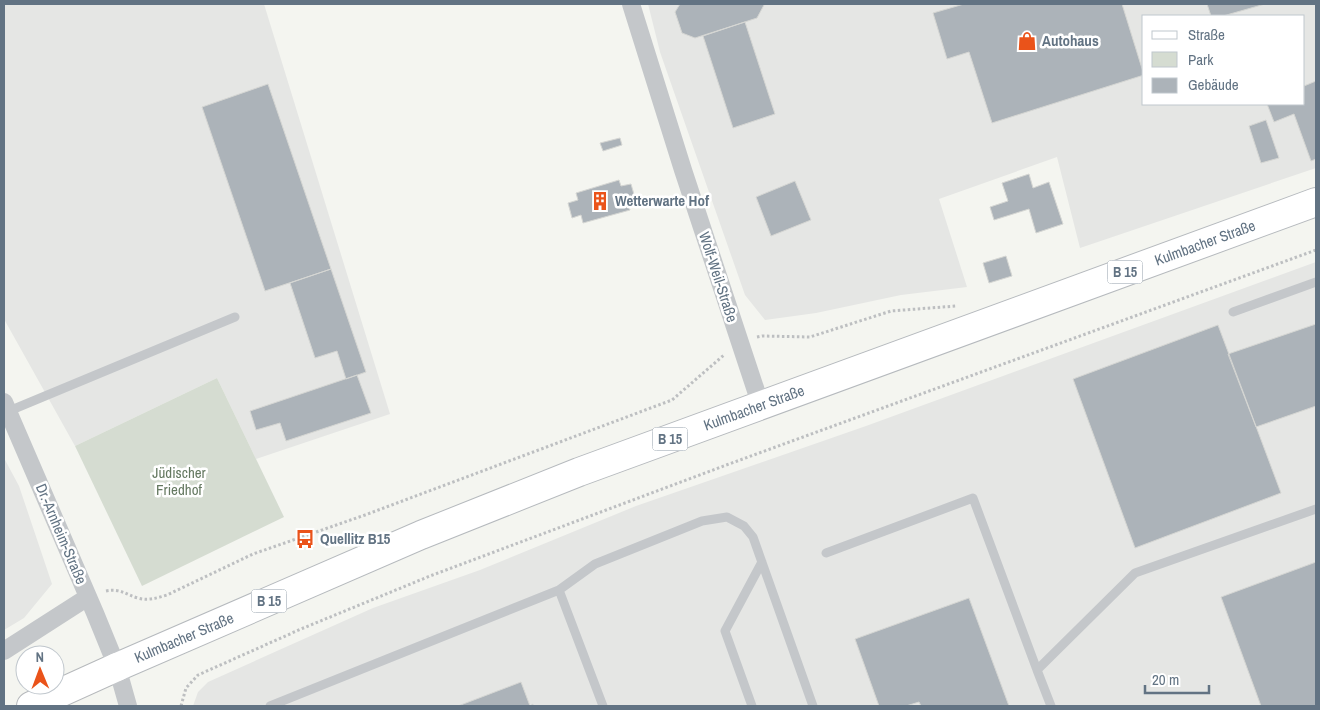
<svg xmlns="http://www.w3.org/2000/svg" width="1320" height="710" font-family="'Archivo Narrow',sans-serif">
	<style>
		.built { fill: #e5e6e4; fill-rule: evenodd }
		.green { fill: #d5dcd1 }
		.building { fill: #acb3b9; stroke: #d5d6d3 }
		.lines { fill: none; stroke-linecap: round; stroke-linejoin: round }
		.primary-casing { stroke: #b6babe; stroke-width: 30 }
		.trunk-casing { stroke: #b6b9bc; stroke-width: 30 }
		.path { stroke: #bdbfc1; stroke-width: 3; stroke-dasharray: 2.5 2.5; stroke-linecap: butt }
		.service { stroke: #c4c7ca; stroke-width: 9 }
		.minor { stroke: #c4c7ca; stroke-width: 18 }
		.primary { stroke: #fff; stroke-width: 28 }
		.trunk { stroke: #fff; stroke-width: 28 }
		.labels { text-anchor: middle; stroke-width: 5; stroke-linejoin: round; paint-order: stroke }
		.shield { fill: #fff; stroke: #919da8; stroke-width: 1 }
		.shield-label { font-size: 14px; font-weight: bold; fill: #627383 }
		.poi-label { font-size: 15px; font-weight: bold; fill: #627383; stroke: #fff; text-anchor: start }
		.street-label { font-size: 15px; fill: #627383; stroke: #fff }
		.park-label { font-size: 15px; fill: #657961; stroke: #fff }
	</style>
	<rect width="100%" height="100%" fill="#f4f5f0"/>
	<!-- built -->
	<path class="built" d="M4 4H264L390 414 256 459 217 378 75 446 4 319Z
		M648 4H1316V168L1080 248 1057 157 939 199 967 287 901 295 816 313 765 320 745 295 660 52ZM1144 16H1304V104H1144Z
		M1316 262V706H193L198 692 208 682 373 608 480 570 636 506 866 426Z
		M4 458 19 486 52 584 24 618 4 630Z"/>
	<!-- green -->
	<path class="green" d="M217 378 284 517 142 586 75 446Z"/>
	<!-- building -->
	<path class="building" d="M680 4H763L764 5 757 18 695 38 682 33 675 12Z
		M964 4H1122L1144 75 992 123 969 52 947 59 933 13Z
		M1207 4H1265L1223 16H1211Z
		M745 22 775 114 733 128 703 36Z
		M1316 81V159L1311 161 1294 114 1274 122 1267 104H1304V86Z
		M268 84 331 269 265 291 202 107Z
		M1266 120 1279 158 1261 163 1249 126Z
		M620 138 622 145 603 151 600 143Z
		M1029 174 1033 188 1049 182 1063 224 1036 233 1029 209 994 220 990 207 1008 201 1002 183Z
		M619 180 621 186 631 184 635 198 627 200 630 210 583 223 581 215 572 218 568 203 578 200 576 193Z
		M795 181 811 220 771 236 756 197Z
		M1006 256 1012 276 989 283 983 263Z
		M331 269 366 372 346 379 337 351 315 358 290 283Z
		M1316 324V406L1256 427 1228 354Z
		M1218 325 1281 493 1135 548 1073 379Z
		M357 375 371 413 286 441 280 423 256 430 250 411Z
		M1316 562V706H1261L1221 597Z
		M969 598 1009 706H921L919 702 906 706H879L855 639Z
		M521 682 530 706 533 704V706H458Z"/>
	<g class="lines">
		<!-- primary casing -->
		<g class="primary-casing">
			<path id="primary" d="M117 667 421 535 579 472 1316 202"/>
		</g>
		<!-- trunk casing -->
		<g class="trunk-casing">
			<path id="trunk" d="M31 706 117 667"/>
		</g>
		<!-- path -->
		<path class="path" d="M757 337 762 336 810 337 891 311 956 306
			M106 591C121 588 126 595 138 598 148 601 157 598 167 595L253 554 365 515 672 400 724 355
			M181 706 186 688 198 675 301 629 430 576 729 464 1316 250"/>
		<!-- service -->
		<path class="service" d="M1233 312 1316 282
			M9 411 235 317
			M826 553 973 498 1037 670
			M559 590 595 564 702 521 727 517 744 526 753 537 813 706
			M270 706 559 590 603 706
			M752 706 725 631 762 562
			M1051 706 1037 670 1135 573 1316 509"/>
		<!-- minor -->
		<path class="minor" d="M631 4 683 170 761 406
			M4 402 95 613 117 667 128 706
			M4 651 88 597"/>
		<!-- primary -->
		<use href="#primary" class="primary"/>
		<!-- trunk -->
		<use href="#trunk" class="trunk"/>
	</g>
	<!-- icons -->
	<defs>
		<g id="shop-bare" transform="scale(1.5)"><path d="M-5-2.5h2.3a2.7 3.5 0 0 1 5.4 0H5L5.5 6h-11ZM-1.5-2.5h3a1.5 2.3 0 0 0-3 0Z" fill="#ea531a" stroke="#fff" stroke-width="2.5" paint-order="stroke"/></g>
		<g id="building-bare" transform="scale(1.5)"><path d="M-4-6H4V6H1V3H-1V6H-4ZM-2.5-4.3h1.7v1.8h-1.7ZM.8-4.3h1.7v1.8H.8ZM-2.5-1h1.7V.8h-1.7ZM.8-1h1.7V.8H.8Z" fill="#ea531a" stroke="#fff" stroke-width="2.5" paint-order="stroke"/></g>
		<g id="bus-bare" transform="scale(1.5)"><path d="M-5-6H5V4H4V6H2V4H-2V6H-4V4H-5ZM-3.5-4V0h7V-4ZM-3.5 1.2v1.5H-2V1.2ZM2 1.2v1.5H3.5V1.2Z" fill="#ea531a" stroke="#fff" stroke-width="2.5" paint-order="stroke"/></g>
	</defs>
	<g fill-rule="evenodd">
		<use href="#shop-bare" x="1027" y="41"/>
		<use href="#building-bare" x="600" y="201"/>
		<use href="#bus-bare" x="305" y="539"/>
	</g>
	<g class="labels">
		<!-- shield labels -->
		<g class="shield">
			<rect x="1107.5" y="260.5" width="35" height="23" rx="4"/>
			<rect x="652.5" y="427.5" width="35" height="23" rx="4"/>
			<rect x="251.5" y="589.5" width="35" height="23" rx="4"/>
		</g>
		<g class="shield-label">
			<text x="1125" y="277">B 15</text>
			<text x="670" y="444">B 15</text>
			<text x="269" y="606">B 15</text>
		</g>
		<!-- poi labels -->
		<g class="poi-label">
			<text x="1042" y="46">Autohaus</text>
			<text x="615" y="206">Wetterwarte Hof</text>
			<text x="320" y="544">Quellitz B15</text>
		</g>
		<!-- street labels -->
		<g class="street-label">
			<text transform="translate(1205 243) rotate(-20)" y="5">Kulmbacher Straße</text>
			<text transform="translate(718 277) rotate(72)" y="5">Wolf-Weil-Straße</text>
			<text transform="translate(754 408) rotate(-20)" y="5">Kulmbacher Straße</text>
			<text transform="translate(61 534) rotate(67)" y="5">Dr.-Arnheim-Straße</text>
			<text transform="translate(184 638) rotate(-23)" y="5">Kulmbacher Straße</text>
		</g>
		<!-- park labels -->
		<g class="park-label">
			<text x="179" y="478">Jüdischer<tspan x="179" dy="17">Friedhof</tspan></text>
		</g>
	</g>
	<!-- border -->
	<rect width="1320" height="710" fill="none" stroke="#627383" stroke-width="10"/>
	<!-- legend -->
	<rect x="1142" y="15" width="162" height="90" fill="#ffffff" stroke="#c0c7cd"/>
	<rect x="1152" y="31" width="25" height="8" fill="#ffffff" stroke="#c0c7cd"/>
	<text x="1188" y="40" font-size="15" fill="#627383">Straße</text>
	<rect x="1152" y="52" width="25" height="15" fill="#d5dcd1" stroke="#c0c7cd"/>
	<text x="1188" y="65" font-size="15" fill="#627383">Park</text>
	<rect x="1152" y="78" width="25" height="15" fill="#acb3b9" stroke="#c0c7cd"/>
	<text x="1188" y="90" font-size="15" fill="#627383">Gebäude</text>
	<!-- north arrow -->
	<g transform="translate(40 670) rotate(359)"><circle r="24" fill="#ffffff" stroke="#c0c7cd"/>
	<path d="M0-4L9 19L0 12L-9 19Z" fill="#ea531a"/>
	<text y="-8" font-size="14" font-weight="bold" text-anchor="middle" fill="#627383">N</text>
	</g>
	<!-- scale -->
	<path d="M1145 685v8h64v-8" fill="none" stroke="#627383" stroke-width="2.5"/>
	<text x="1152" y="685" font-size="15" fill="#627383" stroke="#ffffff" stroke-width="4" paint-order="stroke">20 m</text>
</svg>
